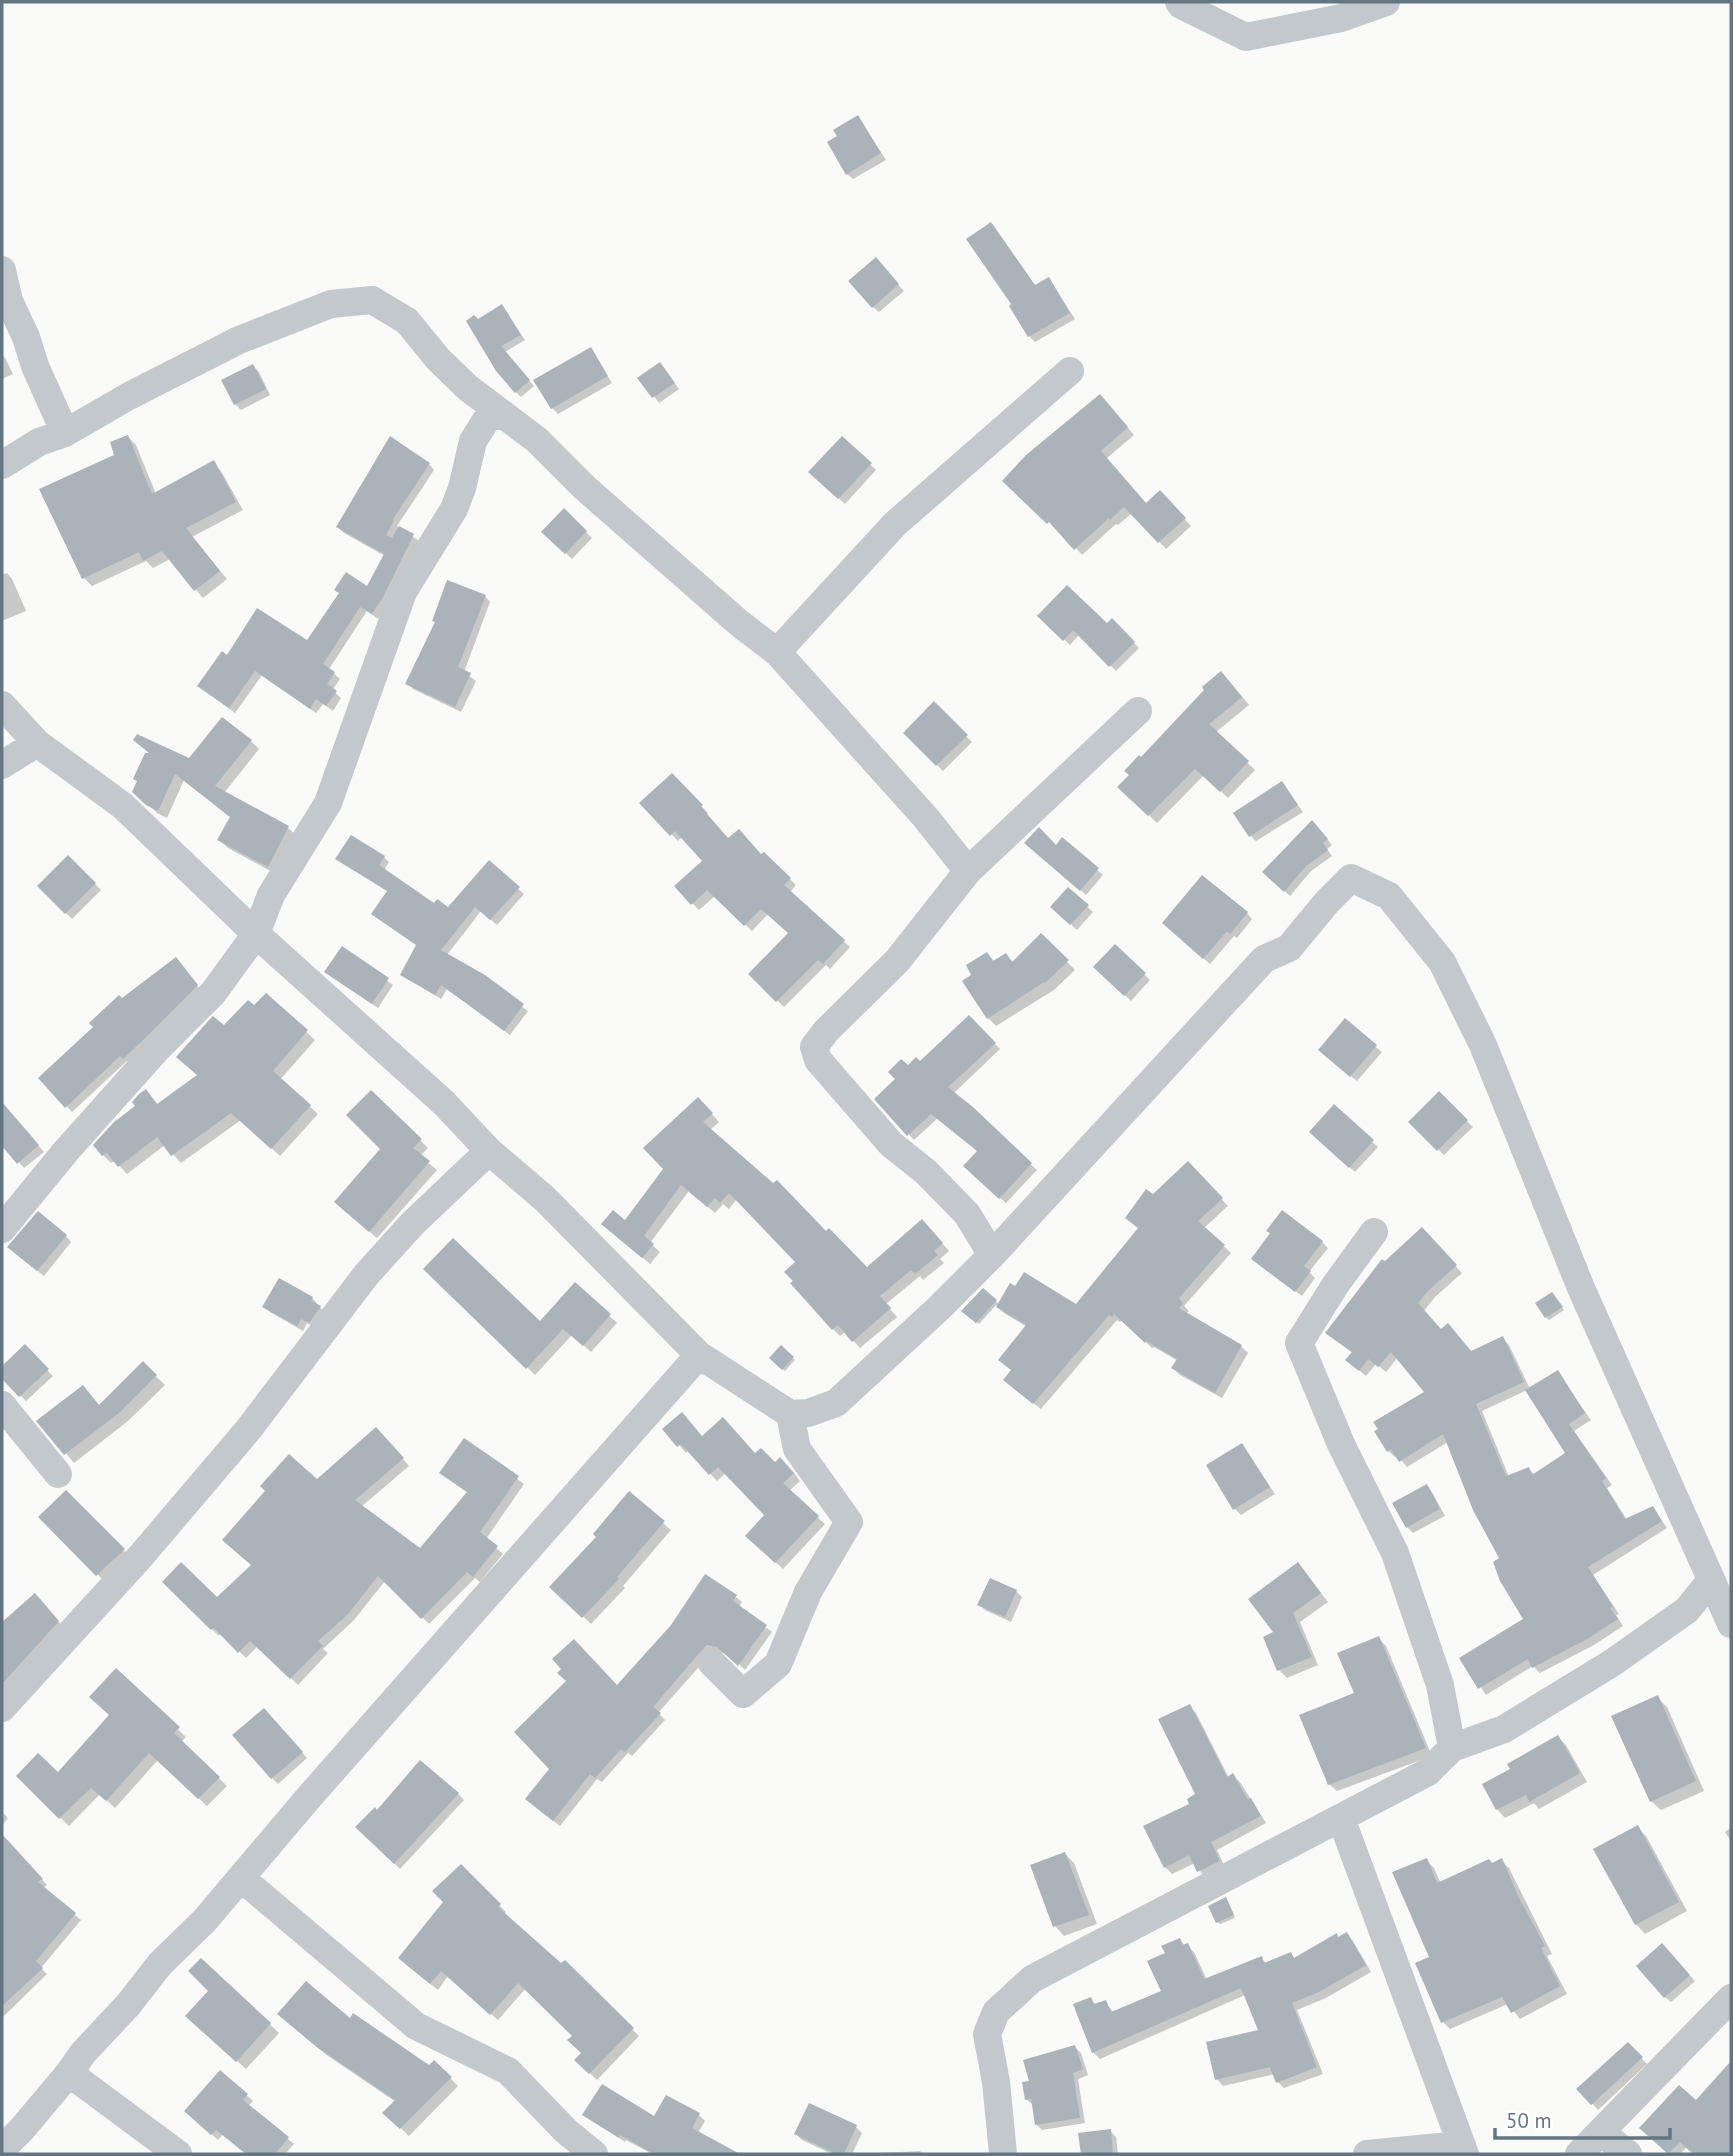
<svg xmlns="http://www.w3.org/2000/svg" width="1733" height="2156" font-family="'PT Sans',sans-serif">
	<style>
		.shadow { fill: #0003; fill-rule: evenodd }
		.building { fill: #aab3b9 }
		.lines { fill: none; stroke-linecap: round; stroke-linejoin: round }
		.minor { stroke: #c3c8cc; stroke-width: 28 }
	</style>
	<rect width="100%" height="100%" fill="#fafaf8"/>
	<!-- shadow -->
	<path class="shadow" d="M858 117 886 160 853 179 847 174Z
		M881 265 904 291 879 312 873 307Z
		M1049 279 1075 319 1035 342 1029 336Z
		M502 306 525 340 505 352 534 386 521 397 516 392 478 321Z
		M590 349 612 383 558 414 552 408Z
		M4 356 13 374 2 379V357Z
		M660 364 679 389 659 403 640 378Z
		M253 366 259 372 270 395 241 410 235 404Z
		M1107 403 1134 435 1106 459 1146 505 1160 492 1191 526 1166 549 1132 513 1118 525 1116 524 1082 555 1057 528 1004 481Z
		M128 437 136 445 156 494 214 463 221 471 243 510 192 537 227 579 203 598 170 559 153 568 146 561 92 586 84 578 117 456Z
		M842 438 876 470 845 504 810 472Z
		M429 464 434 470 397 526 419 541 388 603 378 619 367 611 329 669 340 679 332 690 341 698 333 711 323 704 316 713 262 675 235 713 205 691 227 657 308 642 368 589 385 556 344 533 338 527Z
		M564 510 592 538 572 559 543 532Z
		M7 573 12 579 26 611 2 621V575Z
		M485 596 490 602 464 672 476 681 461 712 413 689 407 683Z
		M1039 616 1107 625 1112 621 1139 648 1116 671 1080 634 1070 645Z
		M1229 681 1249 705 1216 732 1255 770 1228 798 1204 775 1157 823 1120 787 1141 759 1206 690Z
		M934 704 972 742 943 771 905 733Z
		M251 741 259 749 224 793 288 828 297 836 276 874 228 848 219 840 231 818 184 780 167 818 157 813 134 791 138 782 135 779Z
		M672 775 708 813 706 815 729 840 762 856 764 854 796 885 790 892 850 947 830 969 826 965 784 1007 750 974 790 934 768 914 752 931 715 896 699 910 692 903 704 862 682 837 678 841 642 803Z
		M1282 783 1303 812 1256 841 1250 835Z
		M1317 827 1332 845 1327 849 1332 856 1311 871 1290 896 1264 872Z
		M1062 840 1103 875 1086 895 1031 847H1056Z
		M68 857 101 890 72 919 39 886Z
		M384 857 389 862 384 870 434 905 448 910 518 889 524 894 497 925 481 911 447 955 528 1011 510 1035 447 989 441 999 402 975 418 946 389 892 338 859Z
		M1068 889 1093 912 1077 930 1052 907Z
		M1247 913 1252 919 1237 938 1234 936 1210 964 1170 929Z
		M1041 935 1075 970 1054 990 996 1026 988 1018 974 975 987 954 995 962 1006 955 1014 963Z
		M1115 946 1150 980 1131 1001 1095 967Z
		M343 949 393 985 378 1008 332 977Z
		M182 965 202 992 130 1064 127 1061 72 1112 40 1079 122 1000Z
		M266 995 315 1040 280 1080 318 1114 280 1156 241 1120 181 1163 165 1145 127 1174 115 1161 111 1163 103 1155 146 1091 158 1105 199 1076 224 1028 254 1008Z
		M969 1017 1000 1049 953 1094 1037 1170 1006 1203 965 1166 979 1151 938 1118 914 1140 877 1099 908 1068 920 1063Z
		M1345 1021 1382 1052 1357 1081 1326 1056Z
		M371 1092 428 1148 420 1156 437 1170 377 1238 343 1209 382 1149Z
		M1439 1094 1473 1127 1444 1155 1411 1122Z
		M698 1099 719 1122 710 1130 867 1269 929 1228 949 1251 940 1259 944 1263 923 1280 920 1276 886 1304 897 1317 860 1348 845 1332 840 1336 833 1329 797 1262 737 1199 729 1209 723 1204 715 1213 689 1191 650 1243 660 1252 650 1264 611 1231 626 1223 665 1169Z
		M2 1103 44 1152 24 1168 2 1144Z
		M1334 1107 1378 1147 1355 1172 1312 1132Z
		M1188 1164 1228 1206 1204 1228 1231 1253 1184 1306 1189 1311 1185 1314 1241 1346 1248 1353 1222 1398 1180 1375 1173 1368 1178 1361 1154 1347 1152 1348 1122 1320 1120 1322 1117 1320 1041 1409 1012 1387 1013 1371 1027 1327 1004 1313 996 1305 979 1324 964 1311 983 1290 999 1304 1076 1306 1139 1228 1153 1197Z
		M1421 1230 1462 1273 1435 1297 1424 1311 1441 1331 1472 1352 1502 1338 1509 1345 1530 1389 1557 1372 1591 1420 1574 1431 1612 1485 1607 1488 1627 1520 1653 1508 1667 1528 1593 1575 1619 1614 1616 1615 1623 1626 1594 1645 1540 1673 1533 1666 1486 1695 1461 1658 1525 1620 1501 1558 1448 1442 1407 1467 1398 1456 1395 1457 1388 1451 1427 1392 1398 1357 1386 1372 1376 1364 1366 1376 1354 1366 1353 1353 1334 1339 1385 1263ZM1527 1390 1568 1453 1535 1475 1529 1469 1509 1477 1482 1411Z
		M1271 1234 1322 1242 1328 1248 1309 1272 1315 1278 1302 1296 1259 1264Z
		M66 1236 71 1242 44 1276 15 1253Z
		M425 1269 540 1323 575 1284 617 1323 591 1352 572 1335 535 1375Z
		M1554 1296 1564 1310 1549 1320 1546 1317Z
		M312 1298 326 1314 315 1328 307 1323 303 1331 270 1312 265 1306Z
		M25 1347 53 1376 26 1401 2 1377V1369Z
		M781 1347 795 1360 785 1371 771 1358Z
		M143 1364 165 1385 128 1421 74 1463 39 1421 83 1387 100 1406Z
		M665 1429 703 1438 756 1455 794 1473 800 1481 789 1491 825 1524 783 1569 747 1536 766 1515 726 1473 717 1481 689 1450 686 1453Z
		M383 1436 409 1466 361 1507 420 1551 468 1493 441 1472 464 1440 524 1484 486 1539 503 1554 480 1582 475 1578 429 1624 385 1581 354 1620 323 1649 328 1653 298 1685 258 1646 246 1658 221 1633 219 1636 164 1582 217 1600 253 1565 317 1481Z
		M1242 1445 1275 1494 1241 1515 1235 1509Z
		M1426 1486 1432 1492 1445 1516 1413 1533 1407 1527Z
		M66 1492 132 1559 107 1584 40 1517Z
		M663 1523 671 1530 623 1586 625 1588 591 1624 552 1587 598 1537Z
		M1298 1564 1328 1602 1300 1622 1318 1665 1287 1678 1279 1670 1265 1638 1276 1633Z
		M1016 1591 1022 1597 1011 1622 985 1610 980 1605Z
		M35 1595 64 1628 2 1695V1624Z
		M736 1597 742 1602 739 1607 772 1632 745 1670 731 1656 714 1650 658 1713 665 1720 632 1756 628 1753 602 1782 597 1779 560 1826 533 1805 618 1687Z
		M1379 1639 1386 1646 1432 1756 1337 1791 1329 1784 1356 1694Z
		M116 1671 186 1737 181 1742 227 1786 207 1806 158 1760 115 1808 100 1794 69 1826 18 1776 58 1774 111 1715Z
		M1657 1697 1667 1707 1704 1791 1661 1810 1651 1801Z
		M1189 1706 1196 1713 1229 1778 1233 1776 1240 1782 1266 1823 1217 1850 1226 1869 1205 1878 1195 1863 1172 1874 1165 1867 1198 1795Z
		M270 1716 307 1758 278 1784 272 1778Z
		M1558 1737 1566 1745 1587 1782 1539 1809 1534 1803 1505 1818 1497 1809 1513 1770Z
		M458 1794 464 1800 400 1869 358 1827 378 1812Z
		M2 1812 8 1818 2 1826Z
		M1637 1827 1646 1836 1687 1911 1645 1934 1636 1924Z
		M1731 1827V1841L1725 1832Z
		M2 1836 47 1885 43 1888 81 1920 41 1968 47 1974 2 2018Z
		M1065 1854 1074 1863 1097 1924 1064 1936 1055 1926 1032 1866Z
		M1426 1860 1434 1868 1441 1884 1501 1861 1509 1868 1552 1954 1547 1956 1567 1994 1520 2019 1508 2004 1450 2029 1443 2022 1431 1958Z
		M461 1866 506 1912 503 1915 561 1966 565 1962 639 2036 597 2080 576 2060 583 2053 574 2036 526 1988 498 2020 448 1976 438 1990 407 1965 446 1902Z
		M1228 1902 1235 1918 1220 1924 1217 1922Z
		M1346 1934 1353 1941 1371 1972 1326 1998 1297 2010 1323 2074 1284 2088 1278 2082 1275 2074 1223 2086 1217 2079 1261 2031 1245 1995 1100 2059 1093 2052 1090 1999 1096 2005 1105 2002 1114 2013 1163 1992 1167 1954 1179 1940 1194 1952 1207 1980 1261 1958 1267 1964 1290 1954 1296 1959Z
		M1668 1951 1695 1981 1671 2002 1665 1997Z
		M201 1960 279 2033 246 2069 196 2024 211 1991Z
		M350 2020 429 2067 434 2062 458 2086 409 2136 385 2113 396 2102 328 2056 287 2022Z
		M1628 2044 1647 2064 1598 2110 1579 2089Z
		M1075 2047 1081 2053 1088 2075 1078 2079 1085 2123 1042 2130 1036 2124 1033 2105 1026 2099 1031 2082Z
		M1731 2063V2154H1695L1687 2147 1680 2154H1670L1642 2128 1696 2103Z
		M221 2072 253 2101 248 2106 294 2144 285 2154H248L223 2134 218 2140 192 2116Z
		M810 2105 856 2127 862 2133 852 2154H832L802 2140 796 2134Z
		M585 2115 655 2119 699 2115 705 2121 698 2133 736 2154H652L626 2140 625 2142Z
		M1110 2131 1116 2137 1118 2154H1082L1080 2134Z
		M920 2151 923 2154H880V2153Z"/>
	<!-- building -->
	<path class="building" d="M858 115 881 153 846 175 827 142 837 136 833 130Z
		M991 222 1035 285 1049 277 1070 313 1028 337 1009 306 1011 304 966 239Z
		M876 257 899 284 872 308 848 281Z
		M502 304 521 335 501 346 530 380 515 393 496 371 466 321 474 315 478 319Z
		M591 347 608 376 551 409 533 380Z
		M660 362 675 383 652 398 637 378Z
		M253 364 266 389 234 405 221 380Z
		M1100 394 1128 427 1101 451 1146 503 1160 490 1186 518 1158 543 1124 507 1110 520 1109 518 1074 550 1049 522 1047 524 1002 481 1026 455Z
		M128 435 152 494 214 460 236 502 186 528 220 571 194 591 162 551 143 561 139 552 82 579 39 489 114 455 110 442Z
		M390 436 430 463 393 519 394 520 386 535 392 538 399 526 414 534 383 597 372 614 360 607 323 664 335 672 327 684 337 691 326 706 316 699 310 709 255 671 229 708 197 686 222 651 227 655 257 608 307 640 339 593 334 590 346 572 367 586 384 554 336 527Z
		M842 436 872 463 838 499 808 472Z
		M564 508 587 531 565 554 541 532Z
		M447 580 486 595 458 667 471 673 455 707 405 684 435 622 432 621Z
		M1067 585 1107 623 1112 618 1135 642 1109 667 1073 630 1063 641 1037 616Z
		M1221 671 1242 697 1209 724 1249 761 1220 792 1195 769 1148 816 1117 787 1129 775 1124 771 1139 755 1141 757 1204 690 1202 687Z
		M934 701 968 735 936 766 903 733Z
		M222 717 252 740 215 786 289 826 268 867 217 840 230 817 175 774 158 811 146 805 132 792 137 781 133 779 145 753H149L133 740 137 734 189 758Z
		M672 773 703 805 701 807 728 838 739 829 761 854 764 852 791 878 784 885 845 940 823 964 818 960 776 1002 748 974 788 933 761 909 744 926 707 890 691 905 674 886 702 861 675 831 670 836 639 803Z
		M1282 781 1298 805 1249 837 1233 813Z
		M1312 820 1328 839 1323 843 1328 850 1306 866 1284 892 1262 872Z
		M1039 827 1056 845 1062 837 1099 868 1080 891 1024 843Z
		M351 835 385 856 379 865 434 903 437 899 448 907 489 860 520 887 490 920 475 907 441 950 485 975 524 1004 504 1031 441 985 435 995 400 975 416 945 371 914 387 891 335 859Z
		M68 855 96 883 65 914 37 886Z
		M1202 875 1248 912 1230 934 1227 931 1203 959 1162 923Z
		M1068 887 1089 905 1070 925 1050 907Z
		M1041 933 1069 960 1045 983 1044 982 987 1019 962 981 971 975 966 965 987 952 993 961 1006 953 1012 962Z
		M1115 944 1146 973 1124 996 1093 967Z
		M342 946 389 978 372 1004 324 972Z
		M176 957 198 985 141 1042 123 1059 120 1056 65 1108 38 1078 93 1027 89 1023 119 995 122 998Z
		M266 993 308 1030 273 1071 311 1105 271 1149 231 1113 171 1156 157 1137 118 1167 107 1153 102 1156 93 1145 114 1122 135 1106 132 1102 139 1094 146 1089 157 1104 197 1075 176 1057 210 1019 213 1016 224 1025 248 1000 254 1005Z
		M969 1015 996 1043 948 1087 974 1108 1032 1163 999 1199 963 1166 977 1151 931 1114 907 1136 874 1099 895 1079 888 1072 901 1059 908 1065 916 1057 920 1061Z
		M1345 1018 1377 1045 1350 1077 1318 1050Z
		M371 1090 422 1139 413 1148 430 1161 369 1232 334 1202 380 1149 346 1115Z
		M1439 1091 1468 1120 1437 1151 1408 1122Z
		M698 1097 713 1113 703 1122 773 1183 777 1180 826 1231 829 1228 867 1267 922 1219 943 1243 934 1251 938 1255 915 1274 911 1270 880 1296 891 1308 852 1342 838 1325 832 1330 790 1283 793 1281 784 1272 795 1262 729 1193 720 1203 715 1198 707 1207 681 1185 644 1236 654 1244 642 1258 601 1224 613 1210 625 1220 663 1169 643 1148Z
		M2 1102 39 1145 17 1164 2 1146Z
		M1334 1104 1374 1140 1349 1168 1309 1132Z
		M1188 1161 1223 1198 1198 1221 1225 1245 1179 1298 1183 1303 1179 1308 1242 1345 1215 1393 1171 1368 1177 1359 1146 1341 1145 1343 1114 1314 1112 1317 1109 1315 1033 1404 1003 1380 1011 1370 998 1360 1026 1325 996 1307 1010 1283 1015 1286 1024 1272 1076 1304 1138 1228 1125 1218 1146 1189 1153 1194Z
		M1282 1210 1323 1241 1304 1266 1311 1271 1295 1292 1251 1259 1270 1233 1266 1231Z
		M38 1211 67 1235 37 1271 7 1247Z
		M1422 1227 1457 1265 1429 1290 1418 1303 1441 1329 1448 1323 1471 1351 1503 1336 1524 1382 1476 1404 1506 1476 1529 1467 1532 1475 1565 1453 1525 1390 1558 1370 1585 1413 1569 1424 1606 1478 1602 1481 1625 1519 1653 1506 1662 1521 1588 1567 1613 1607 1610 1608 1618 1619 1587 1639 1532 1668 1528 1659 1478 1689 1459 1658 1523 1619 1500 1581 1493 1562 1499 1558 1473 1510 1443 1434 1399 1462 1391 1449 1387 1452 1374 1431 1378 1429 1373 1422 1424 1392 1391 1352 1378 1367 1368 1359 1359 1371 1345 1360 1352 1352 1325 1333 1382 1259 1385 1261Z
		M453 1238 540 1321 575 1282 611 1314 583 1346 563 1329 526 1369 423 1269Z
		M279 1278 313 1297 311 1301 321 1306 309 1323 301 1319 297 1326 262 1307Z
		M983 1288 997 1300 976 1323 961 1311Z
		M1552 1292 1563 1307 1545 1318 1535 1303Z
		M25 1344 49 1369 19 1397 2 1379V1366Z
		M781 1345 794 1357 782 1370 769 1358Z
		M143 1361 157 1375 119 1413 64 1455 36 1421 83 1385 99 1405Z
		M682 1412 702 1436 723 1417 755 1453 761 1448 775 1462 780 1457 794 1473 783 1483 819 1516 775 1563 745 1536 764 1515 718 1467 709 1475 681 1444 677 1447 662 1429Z
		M376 1427 404 1458 355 1500 420 1548 467 1492 439 1473 464 1438 519 1476 480 1532 498 1546 473 1577 467 1572 421 1619 378 1576 348 1614 318 1641 323 1646 290 1679 250 1641 238 1653 214 1628 211 1630 162 1582 181 1562 217 1597 251 1565 222 1540 265 1491 260 1486 289 1454 317 1479Z
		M1242 1443 1270 1487 1233 1510 1206 1465Z
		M1427 1484 1440 1509 1406 1528 1392 1503Z
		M66 1490 125 1549 96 1576 38 1517Z
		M629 1491 665 1521 617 1577 619 1579 582 1618 549 1587 596 1537 593 1534Z
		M1298 1562 1321 1593 1293 1613 1312 1657 1277 1671 1263 1637 1273 1632 1248 1599Z
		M705 1574 737 1595 733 1601 767 1625 738 1666 717 1647 707 1645 701 1651 653 1707 661 1713 625 1752 621 1749 595 1778 590 1774 553 1821 525 1799 549 1769 514 1732 566 1681 557 1673 561 1669 552 1659 574 1639 617 1685 671 1625Z
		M990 1578 1017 1590 1005 1617 977 1605Z
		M35 1593 59 1621 2 1684V1622Z
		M1379 1636 1426 1748 1328 1785 1299 1715 1354 1693 1337 1653Z
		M116 1668 180 1727 174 1733 220 1777 198 1799 149 1753 106 1801 91 1788 59 1819 16 1776 38 1753 58 1772 109 1715 89 1697Z
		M1658 1695 1696 1781 1650 1802 1611 1716Z
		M1190 1704 1227 1777 1233 1773 1248 1800 1251 1798 1261 1816 1211 1842 1220 1861 1197 1872 1189 1855 1164 1868 1143 1826 1189 1804 1187 1799 1195 1794 1158 1719Z
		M264 1708 303 1752 271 1779 232 1735Z
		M1558 1735 1580 1773 1529 1802 1526 1795 1496 1810 1482 1784 1510 1769 1507 1764Z
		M420 1760 459 1793 394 1864 355 1827 375 1807 377 1810Z
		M1638 1825 1679 1902 1635 1925 1593 1849Z
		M2 1834 43 1879 38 1882 76 1913 36 1961 43 1968 2 2006Z
		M1065 1852 1089 1915 1053 1927 1030 1865Z
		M1427 1858 1437 1883 1489 1859 1492 1863 1502 1858 1518 1896 1545 1946 1541 1948 1560 1986 1511 2013 1502 1997 1441 2023 1415 1963 1429 1957 1392 1872Z
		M461 1864 501 1904 498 1907 561 1963 565 1960 634 2028 589 2074 574 2060 581 2053 567 2040 572 2036 518 1983 490 2015 441 1971 430 1984 398 1958 443 1902 432 1891Z
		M1226 1897 1234 1915 1216 1923 1208 1906Z
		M1347 1932 1366 1965 1319 1992 1292 2003 1317 2067 1276 2083 1270 2067 1215 2080 1206 2042 1258 2030 1241 1988 1092 2053 1073 2004 1091 1997 1094 2004 1106 2000 1111 2012 1161 1991 1147 1961 1165 1953 1161 1946 1180 1938 1183 1945 1188 1943 1204 1979 1262 1956 1264 1963 1291 1952 1294 1958 1337 1933 1338 1937Z
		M1662 1943 1690 1975 1664 1998 1636 1966Z
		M201 1958 271 2023 236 2062 185 2016 208 1991 188 1971Z
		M306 1981 350 2018 353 2013 429 2065 434 2060 452 2077 400 2129 382 2113 395 2100 318 2048 277 2014Z
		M1628 2042 1643 2057 1591 2105 1576 2089Z
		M1075 2045 1083 2069 1073 2073 1080 2118 1035 2125 1031 2099 1025 2100 1022 2082 1029 2081 1023 2060Z
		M1731 2061V2154H1693L1680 2142 1668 2154 1639 2128 1679 2085 1696 2100Z
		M220 2070 248 2094 243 2100 289 2137 275 2154H246L216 2130 211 2135 184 2111Z
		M602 2084 654 2116 666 2095 700 2113 692 2128 740 2154H654L620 2135 619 2138 582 2115Z
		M809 2103 857 2125 844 2154H836L794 2134Z
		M1111 2129 1113 2154H1081L1078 2133Z"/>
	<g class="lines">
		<!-- minor -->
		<path class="minor" d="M1179 2 1181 5 1246 37 1341 18 1386 2
			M2 270 9 301 26 337 35 366 65 433 39 442 2 465
			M65 433 129 396 239 340 331 304 372 300 407 321 438 359 468 388 537 440 585 488 739 623 777 652 926 818 968 871
			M777 652 895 524 1070 371
			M2 705 37 743 123 806 256 934 444 1103 489 1151 545 1199 699 1355 790 1414 808 1413 836 1403 939 1308 992 1255 1264 959 1289 948 1327 902 1351 878 1389 896 1442 962 1483 1045 1581 1288 1731 1624
			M2 765 37 743
			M2 1229 66 1151 158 1048 213 993 256 934 271 895 328 803 403 592 454 509 462 488 473 441 488 417 503 414
			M1374 1232 1336 1284 1299 1343 1341 1444 1395 1553 1440 1685 1452 1748
			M992 1255 967 1214 926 1172 891 1144 818 1060 814 1047 826 1031 897 961 968 871 1138 711
			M2 1405 58 1474
			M712 1663 743 1694 778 1664 808 1592 849 1522 797 1449 790 1414
			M2 1708 140 1557 248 1430 366 1275 413 1223 489 1151
			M1341 1818 1465 2154
			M241 1878 416 2026 508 2071 566 2131 594 2154
			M69 2073 178 2154
			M1602 2133 1628 2154
			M2 2149 22 2129 69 2073 83 2053 128 2005 160 1964 205 1920 310 1796 699 1355
			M1003 2154 996 2082 987 2034 996 2012 1032 1979 1428 1772 1452 1748 1504 1729 1612 1663 1687 1610 1711 1580
			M1367 2154 1460 2145
			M1579 2154 1731 1998"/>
	</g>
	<!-- border -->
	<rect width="1733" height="2156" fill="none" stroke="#657683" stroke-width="7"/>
	<!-- scale -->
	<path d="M1495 2128v10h175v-10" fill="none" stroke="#657683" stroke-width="3.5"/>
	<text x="1506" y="2128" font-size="21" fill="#657683" stroke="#ffffff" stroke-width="5" paint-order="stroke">50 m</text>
</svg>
